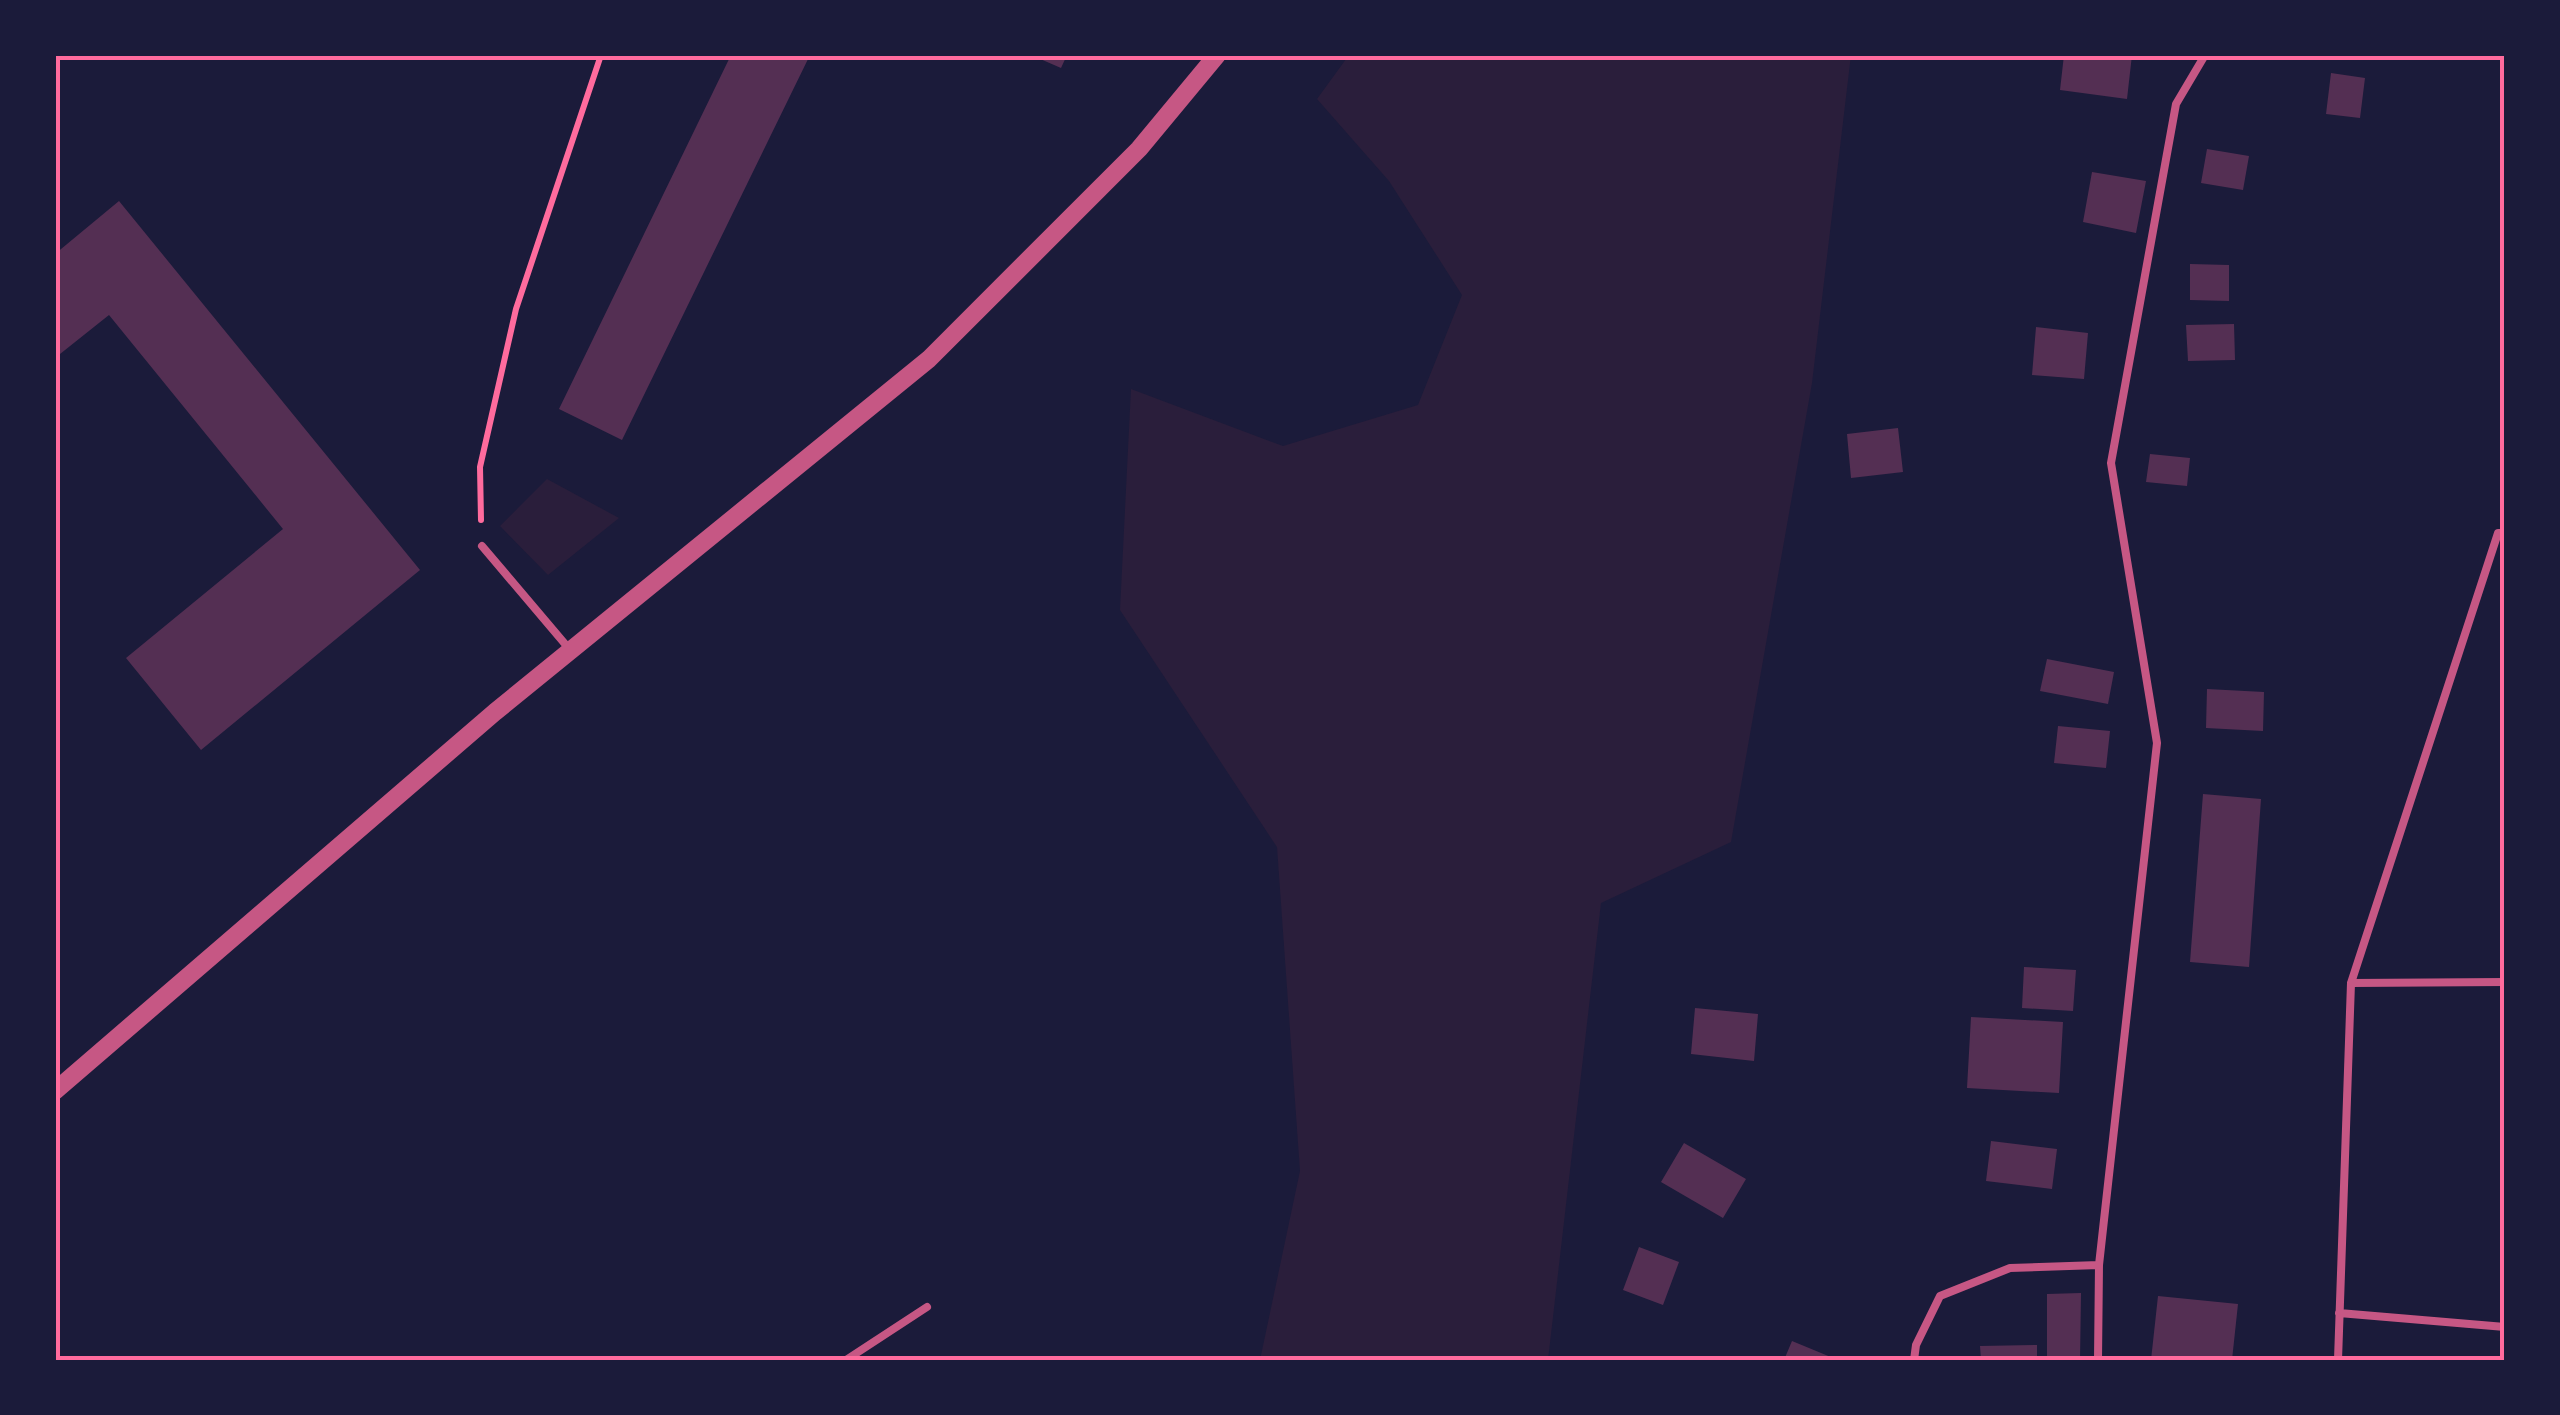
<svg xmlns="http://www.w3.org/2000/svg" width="2560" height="1415" font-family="Helvetica,sans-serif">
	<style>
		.green { fill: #2a1e3b }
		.building { fill: #542f53 }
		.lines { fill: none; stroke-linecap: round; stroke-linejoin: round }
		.path { stroke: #ff6b9d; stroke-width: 6 }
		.service { stroke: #c65784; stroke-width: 8 }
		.tertiary { stroke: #c65784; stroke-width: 18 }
		.neatline { fill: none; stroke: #ff6b9d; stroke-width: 4 }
	</style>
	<rect width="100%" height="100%" fill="#1b1b3a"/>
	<!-- green -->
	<path class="green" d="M1349 55H1851L1812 383 1731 842 1601 903 1548 1360H1260L1300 1171 1277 847 1120 610 1131 389 1283 446 1418 405 1462 295 1389 181 1317 99Z
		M547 479 619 518 548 575 500 526Z"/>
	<!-- building -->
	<path class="building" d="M731 55H810L622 440 559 409Z
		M1031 55H1067L1061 68Z
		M2064 55H2132L2127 99 2060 90Z
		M2331 73 2365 78 2360 118 2326 114Z
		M2207 149 2249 156 2243 190 2201 183Z
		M2092 172 2146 181 2136 233 2083 222Z
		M119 201 420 570 201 750 126 658 283 529 109 315 55 358V254Z
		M2190 264 2229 265V301L2190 300Z
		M2234 324 2235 360 2188 361 2186 325Z
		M2036 327 2088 333 2084 379 2032 375Z
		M1898 428 1903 472 1851 478 1847 434Z
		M2150 454 2190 458 2187 486 2146 482Z
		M2047 659 2114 672 2108 704 2040 691Z
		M2207 689 2264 692 2263 731 2206 728Z
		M2058 726 2110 731 2106 768 2054 763Z
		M2203 794 2261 799 2249 967 2190 962Z
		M2024 967 2076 970 2073 1011 2022 1008Z
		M1695 1008 1758 1014 1754 1061 1691 1054Z
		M1971 1017 2063 1022 2059 1093 1967 1088Z
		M1991 1141 2057 1149 2052 1189 1986 1181Z
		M1684 1143 1746 1179 1723 1218 1661 1182Z
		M1639 1247 1679 1262 1663 1305 1623 1290Z
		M2081 1293 2080 1360H2047V1294Z
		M2158 1296 2238 1304 2232 1360H2151Z
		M1792 1341 1838 1360H1784Z
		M2037 1345V1360H1981L1980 1346Z"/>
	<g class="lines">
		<!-- path -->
		<path class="path" d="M481 520 480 467 516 309 601 55"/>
		<!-- service -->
		<path class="service" d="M482 546 571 651
			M2351 983 2505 982
			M2339 1313 2505 1327
			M846 1360 927 1307
			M1914 1360 1916 1345 1940 1296 2010 1268 2099 1265 2157 743 2111 463 2176 104 2205 55
			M2098 1360 2099 1265
			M2338 1360 2351 983 2498 533H2505"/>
		<!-- tertiary -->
		<path class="tertiary" d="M55 1091 495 712 929 359 1139 149 1217 55"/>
	</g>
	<!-- border -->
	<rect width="2560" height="1415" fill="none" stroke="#1b1b3a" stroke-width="115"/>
	<rect x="58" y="58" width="2444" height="1300" class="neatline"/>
</svg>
